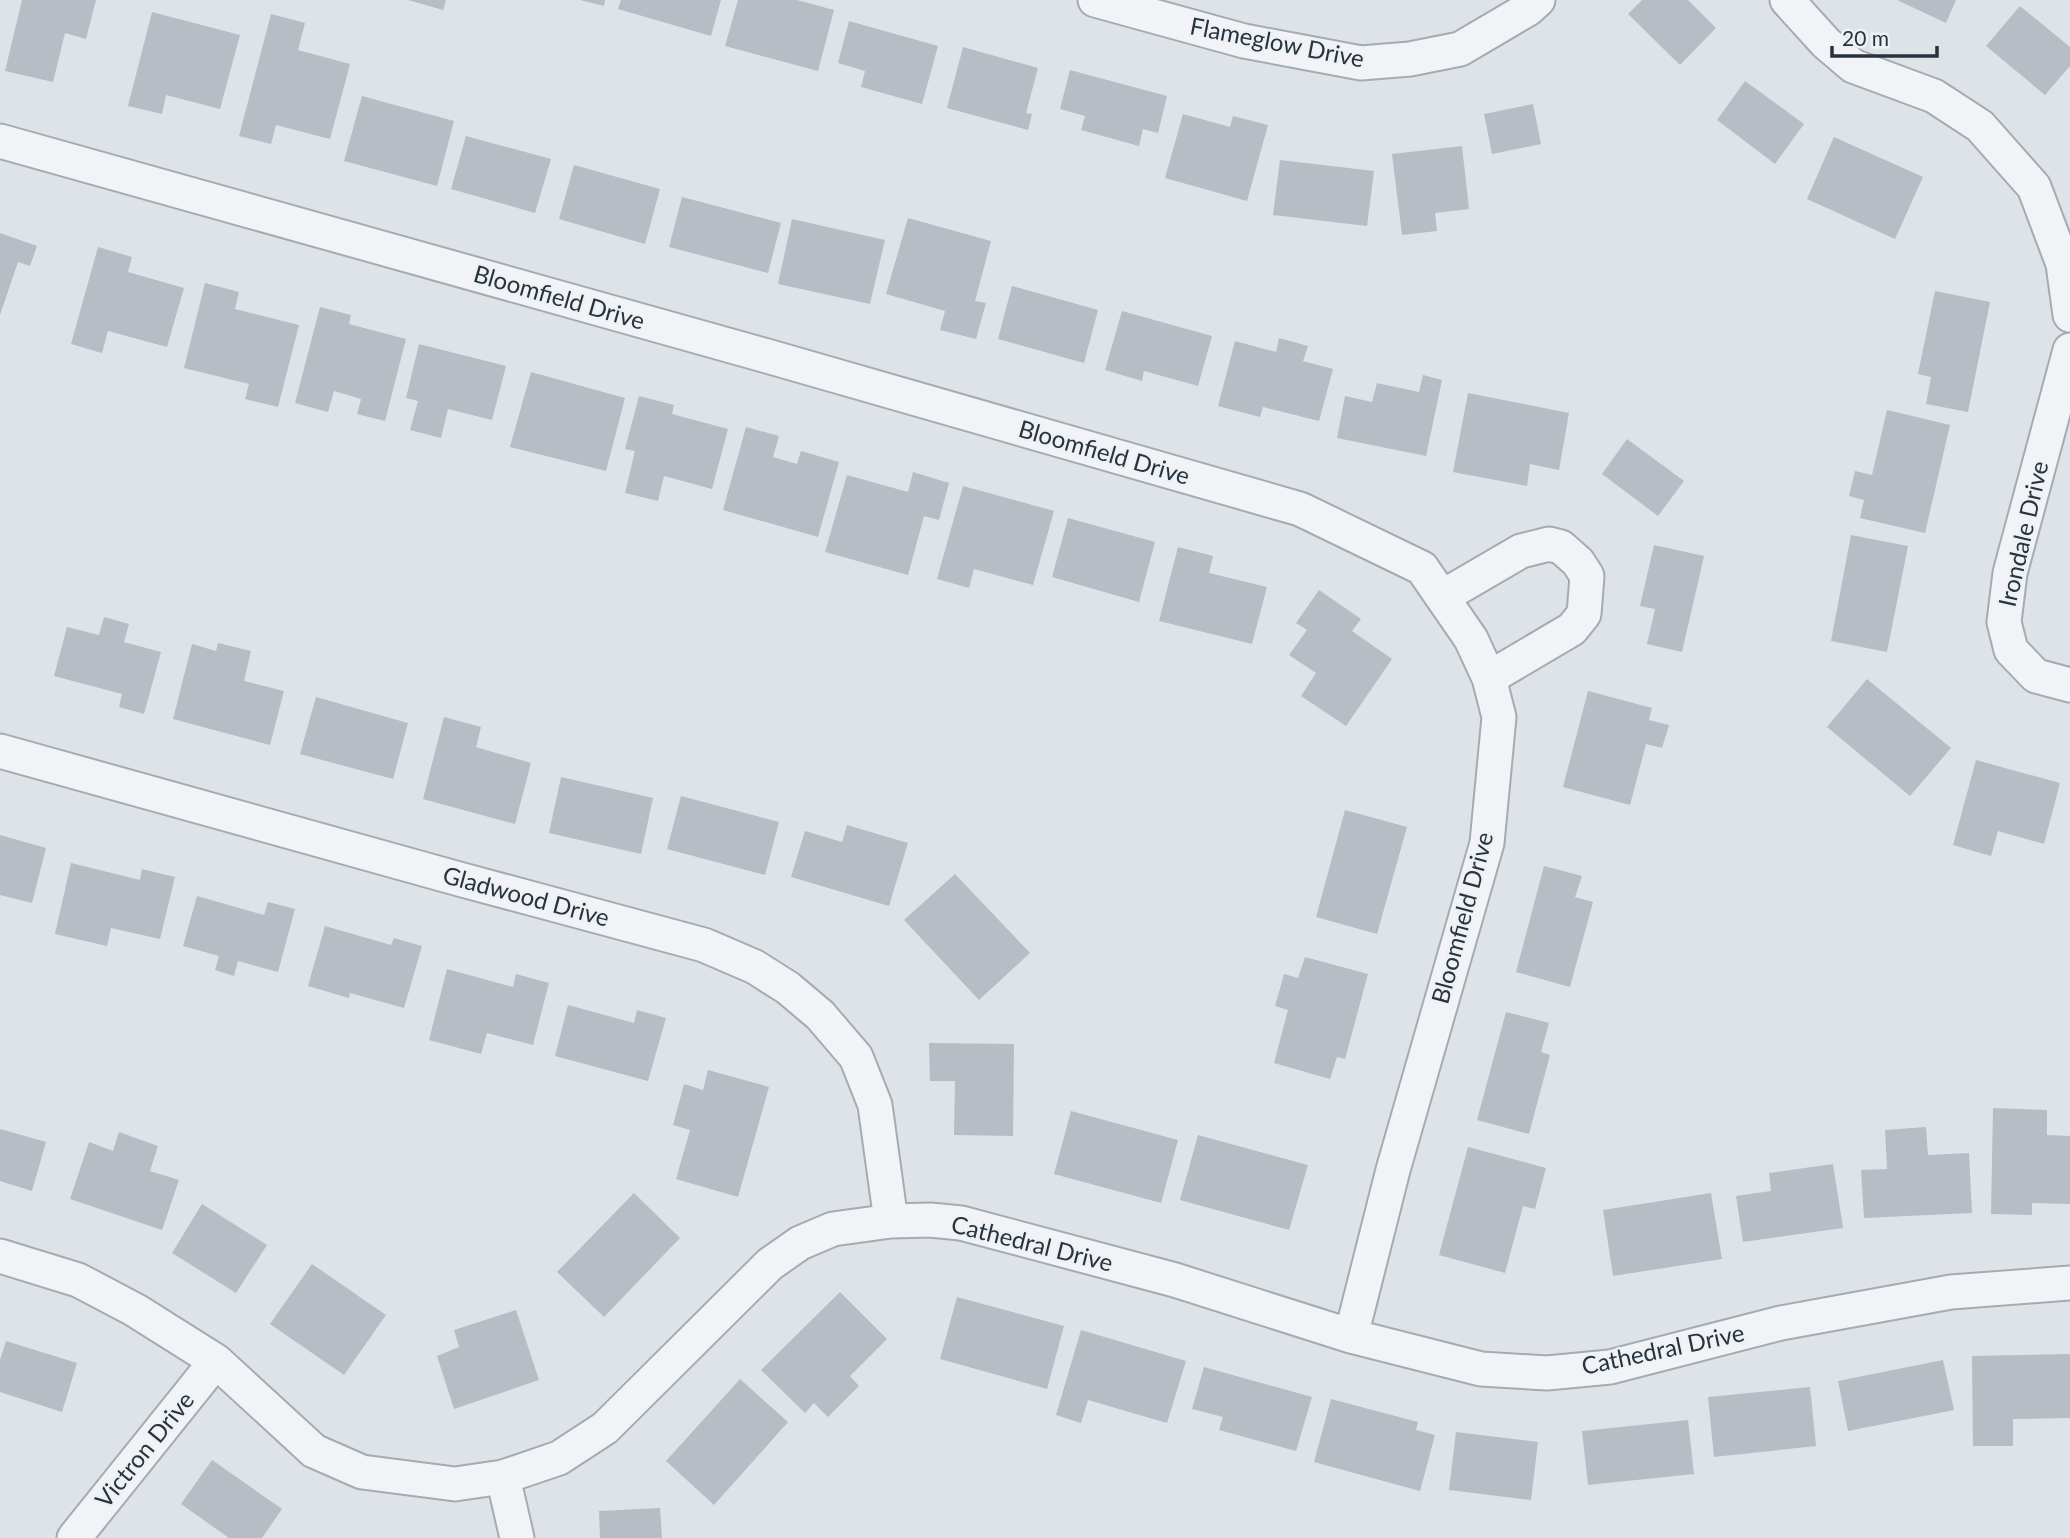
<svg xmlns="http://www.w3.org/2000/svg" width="2070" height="1538" font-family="Lato,sans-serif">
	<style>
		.building { fill: #b6bdc4 }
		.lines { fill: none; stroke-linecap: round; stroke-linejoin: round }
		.minor-casing { stroke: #a4abb2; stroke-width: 37 }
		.minor { stroke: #f1f3f6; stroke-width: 33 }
		.labels { text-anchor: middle; stroke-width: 5; stroke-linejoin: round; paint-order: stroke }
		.street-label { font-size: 24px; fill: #28333e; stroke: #eef2f5 }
	</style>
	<rect width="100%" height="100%" fill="#dee3e8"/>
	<!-- building -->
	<path class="building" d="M22 0H96L86 39 65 33 53 82 5 71Z
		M408 0H446L443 10Z
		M580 0H605L604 6Z
		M621 0H721L711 36 618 9Z
		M738 0H797L834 10 818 71 725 46Z
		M1642 0H1688L1716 28 1680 65 1628 14Z
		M1897 0H1956L1946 23Z
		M2020 6 2070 47V66L2045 95 1986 46Z
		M152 12 240 35 220 109 166 95 162 114 128 106Z
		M271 14 305 23 298 50 350 64 330 139 276 125 271 144 239 136Z
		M849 21 938 46 922 104 861 87 865 71 838 63Z
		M963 47 1038 68 1026 113 1032 114 1028 130 947 108Z
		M1070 70 1167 96 1158 133 1143 129 1139 146 1081 130 1085 116 1060 109Z
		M1745 81 1804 124 1775 164 1717 120Z
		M362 96 454 121 437 186 344 161Z
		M1533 104 1541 144 1492 154 1484 114Z
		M1183 114 1230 127 1233 116 1268 125 1247 201 1165 178Z
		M466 136 551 159 535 213 451 189Z
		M1834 137 1923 177 1895 239 1807 199Z
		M1462 146 1469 209 1435 213 1437 231 1402 235 1392 154Z
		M1280 160 1374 171 1367 226 1273 215Z
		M574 165 660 189 645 244 559 219Z
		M682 197 781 223 768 273 669 247Z
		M908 218 991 241 975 301 986 303 976 339 940 330 945 311 886 294Z
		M792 219 885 240 870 304 778 284Z
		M0 233 37 246 30 266 18 262 0 315Z
		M98 247 132 257 128 272 184 288 167 347 108 331 102 353 71 344Z
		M205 283 239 292 235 309 299 325 278 407 245 399 249 384 184 368Z
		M1012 286 1098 310 1084 363 998 339Z
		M1935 291 1990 302 1968 412 1926 404 1931 377 1918 374Z
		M320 307 351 315 349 324 406 339 385 421 357 414 361 399 334 391 328 412 295 403Z
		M1122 311 1212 336 1198 386 1144 371 1142 381 1105 370Z
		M1279 338 1308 346 1303 361 1333 369 1319 421 1263 407 1260 417 1218 406 1235 341 1276 352Z
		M419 344 506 366 492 420 448 409 441 438 410 430 418 401 406 398Z
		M531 372 625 398 606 471 510 447Z
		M1423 375 1442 380 1426 456 1337 438 1345 396 1372 402 1377 383 1419 392Z
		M1468 393 1569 413 1559 470 1530 464 1527 486 1453 472Z
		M639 396 674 405 672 414 728 429 712 489 664 476 658 501 625 493 635 451 625 449Z
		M1887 410 1950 425 1925 533 1860 518 1864 500 1849 496 1855 471 1872 475Z
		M746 427 779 436 773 457 797 464 801 451 839 462 818 537 723 510Z
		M1627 439 1684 481 1658 516 1602 474Z
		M913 472 949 483 939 520 924 516 908 575 825 552 847 475 908 492Z
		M963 486 1054 511 1033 585 974 569 969 588 937 579Z
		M1068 518 1155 542 1139 602 1052 577Z
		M1851 535 1908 546 1887 652 1831 641Z
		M1654 545 1704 556 1682 652 1647 644 1655 609 1640 606Z
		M1178 547 1213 556 1209 573 1267 587 1252 644 1159 621Z
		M1319 590 1361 619 1352 631 1392 659 1346 726 1301 696 1316 673 1289 655 1307 630 1296 623Z
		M104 617 129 624 124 642 161 652 144 714 119 707 122 694 54 676 67 627 99 635Z
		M218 643 251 651 244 681 284 691 270 745 173 719 192 644 216 651Z
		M1867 679 1951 748 1910 796 1827 727Z
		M1588 691 1652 708 1649 720 1669 725 1662 748 1646 744 1630 805 1563 787Z
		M316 697 408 723 393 779 300 754Z
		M444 717 481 727 476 747 531 763 515 824 423 799Z
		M1976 760 2060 783 2044 844 1998 831 1991 856 1953 845Z
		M561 777 653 798 641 854 549 833Z
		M681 796 779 822 765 875 667 849Z
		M1345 810 1407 827 1377 934 1316 917Z
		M847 825 908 843 889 906 791 877 805 831 842 842Z
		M0 835 46 848 32 903 0 895Z
		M71 863 140 880 142 869 175 877 160 939 111 928 107 946 55 934Z
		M1544 866 1582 876 1575 897 1593 902 1570 987 1516 972Z
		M955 874 1030 953 979 1000 904 920Z
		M197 896 264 915 268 902 295 909 278 972 238 961 234 976 215 970 219 956 183 946Z
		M325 926 391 945 394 938 422 946 404 1008 350 993 349 998 308 986Z
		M1305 957 1368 974 1345 1059 1337 1057 1330 1079 1274 1063 1288 1010 1275 1006 1284 974 1298 978Z
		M447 969 513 987 516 974 549 983 533 1045 487 1033 481 1054 429 1040Z
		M568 1005 634 1023 637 1010 666 1018 648 1081 555 1056Z
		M1506 1012 1549 1023 1541 1052 1550 1055 1529 1134 1477 1120Z
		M929 1043 1014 1044 1013 1136 954 1135 955 1081H930Z
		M708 1070 769 1087 738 1197 676 1179 690 1130 673 1125 684 1084 703 1090Z
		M1993 1108 2047 1110V1135L2070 1136V1204L2032 1203V1215L1991 1214Z
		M1071 1111 1178 1140 1161 1203 1054 1174Z
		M1926 1127 1928 1155 1969 1153 1972 1213 1864 1218 1861 1170 1887 1169 1885 1130Z
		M0 1129 46 1142 32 1191 0 1181Z
		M119 1132 158 1146 150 1171 179 1180 162 1230 70 1199 89 1142 113 1151Z
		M1198 1135 1308 1165 1289 1230 1180 1200Z
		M1468 1147 1546 1168 1535 1209 1523 1206 1505 1273 1439 1255Z
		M1833 1164 1843 1228 1743 1242 1736 1196 1771 1191 1769 1173Z
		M634 1193 680 1238 604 1317 557 1272Z
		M1711 1193 1722 1259 1613 1276 1603 1210Z
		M202 1204 267 1245 236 1293 172 1253Z
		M312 1264 386 1315 344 1375 270 1324Z
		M840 1292 887 1339 850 1376 859 1386 828 1417 814 1403 805 1413 761 1370Z
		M957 1297 1064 1326 1047 1389 940 1359Z
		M516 1310 539 1380 454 1409 437 1356 459 1347 454 1330Z
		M1081 1330 1186 1361 1167 1423 1088 1400 1081 1423 1056 1415Z
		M6 1341 77 1363 62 1412 0 1392V1360Z
		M2070 1354V1418L2013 1419V1446H1973L1972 1356Z
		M1943 1360 1954 1410 1848 1431 1838 1381Z
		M1204 1367 1312 1397 1296 1451 1219 1430 1223 1417 1192 1409Z
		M740 1379 788 1422 714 1505 666 1461Z
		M1810 1387 1816 1446 1714 1457 1708 1397Z
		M1331 1399 1418 1422 1416 1430 1435 1435 1420 1491 1314 1462Z
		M1688 1420 1694 1474 1588 1485 1582 1431Z
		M1456 1432 1538 1442 1531 1500 1449 1490Z
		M212 1460 282 1509 262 1538H229L181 1504Z
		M660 1508 662 1538H600L599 1511Z"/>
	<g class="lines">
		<!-- minor casing -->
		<g class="minor-casing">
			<path id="minor" d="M1095 0 1244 41 1361 63 1410 59 1460 49 1528 9 1538 0
				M1787 0 1826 43 1853 66 1934 96 1980 126 2034 187 2063 264 2070 315
				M0 141 767 356 1300 509 1422 568 1471 639 1489 678 1499 717 1487 843 1393 1170 1351 1336
				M2070 350 2010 573 2004 622 2011 650 2036 676 2070 685
				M1442 597 1521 551 1549 544 1561 547 1578 562 1587 576 1584 614 1572 629 1489 678
				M0 751 459 879 704 945 755 967 788 988 820 1015 856 1057 875 1105 891 1221
				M0 1256 78 1280 135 1310 216 1361 314 1451 362 1472 455 1484 503 1477 559 1458 605 1428 770 1264 800 1243 833 1229 891 1221 930 1220 961 1223 1175 1280 1351 1336 1481 1369 1547 1373 1610 1367 1781 1323 1951 1292 2070 1283
				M503 1477 517 1538
				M74 1538 216 1361"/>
		</g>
		<!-- minor -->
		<use href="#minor" class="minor"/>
	</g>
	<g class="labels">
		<!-- street labels -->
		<g class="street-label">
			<text transform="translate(1277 43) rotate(11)" y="8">Flameglow Drive</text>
			<text transform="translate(559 298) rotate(16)" y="8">Bloomfield Drive</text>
			<text transform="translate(1104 453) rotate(16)" y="8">Bloomfield Drive</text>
			<text transform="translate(2024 534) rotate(-77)" y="8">Irondale Drive</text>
			<text transform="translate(526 897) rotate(15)" y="8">Gladwood Drive</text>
			<text transform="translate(1463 918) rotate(-75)" y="8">Bloomfield Drive</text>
			<text transform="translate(1032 1244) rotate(14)" y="8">Cathedral Drive</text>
			<text transform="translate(1663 1350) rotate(-12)" y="8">Cathedral Drive</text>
			<text transform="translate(145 1450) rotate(-51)" y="8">Victron Drive</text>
		</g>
	</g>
	<!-- scale -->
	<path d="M1832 46v10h105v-10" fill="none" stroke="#28333e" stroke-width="3.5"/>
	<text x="1842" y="46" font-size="21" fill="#28333e" stroke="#eef2f5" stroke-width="5" paint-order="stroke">20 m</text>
</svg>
